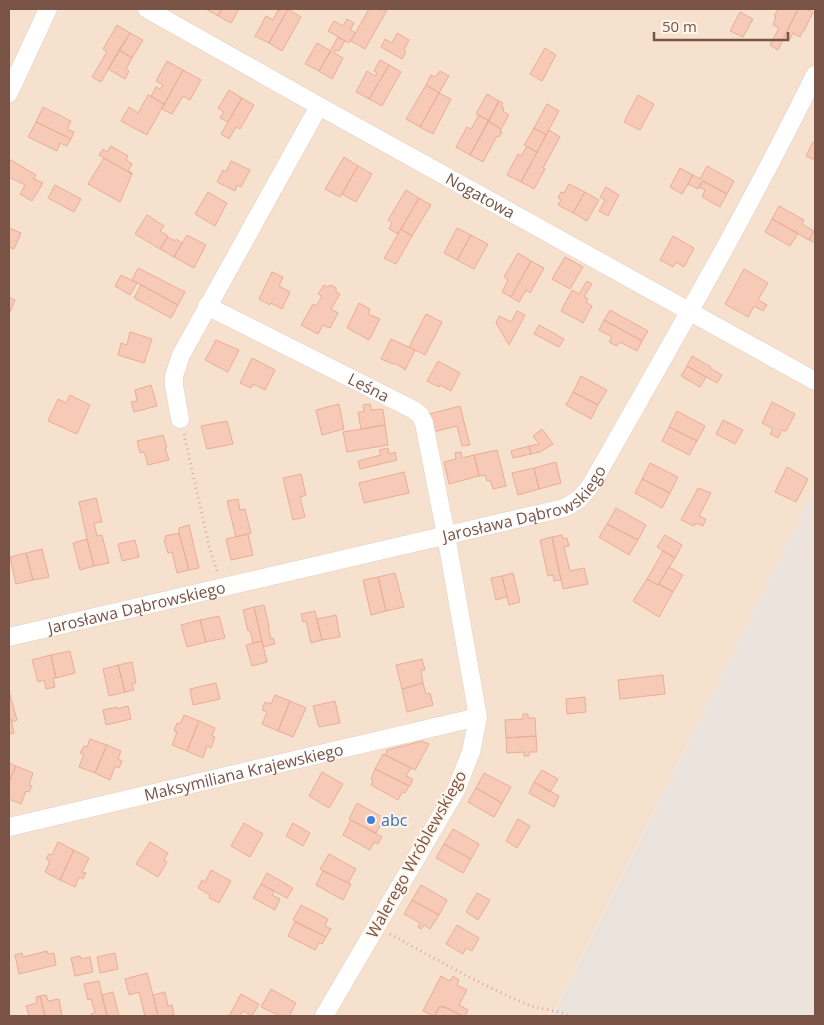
<svg xmlns="http://www.w3.org/2000/svg" width="824" height="1025" font-family="'Open Sans',sans-serif">
	<style>
		.residential { fill: #f6e1cf }
		.industrial { fill: #ede3dd }
		.building { fill: #f6cab7; stroke: #eaae95 }
		.lines { fill: none; stroke-linecap: round; stroke-linejoin: round }
		.minor-casing { stroke: #e5cdbf; stroke-width: 19 }
		.path { stroke: #dbad9a; stroke-width: 3; stroke-dasharray: 1 4; stroke-linecap: butt }
		.minor { stroke: #fff; stroke-width: 18 }
		.shop-dot { fill: #3f7fe0; stroke: #fff5ea; stroke-width: 2 }
		.labels { text-anchor: middle; stroke-width: 4; stroke-linejoin: round; paint-order: stroke }
		.street-label { font-size: 16px; fill: #785346; stroke: #fff5ea }
		.shop-label { font-size: 16px; fill: #366cbe; stroke: #fff5ea; text-anchor: start }
	</style>
	<rect width="100%" height="100%" fill="#fef0e1"/>
	<!-- residential -->
	<path class="residential" d="M9 9H815V488L552 1016H9Z"/>
	<!-- industrial -->
	<path class="industrial" d="M815 488V1016H552Z"/>
	<!-- building -->
	<path class="building" d="M206 9H222L218 16Z
		M222 9H239L231 23 218 16Z
		M281 9H288L269 43 255 36 266 16 273 20 278 10 280 11Z
		M288 9 301 17 282 51 269 43Z
		M369 9 387 10 365 49 351 41Z
		M778 9H798L778 50 770 45 779 28 773 25 776 17 774 16Z
		M798 9H806L813 12 804 31 803 30 800 37 793 33 790 39 784 37Z
		M740 12 753 19 743 37 730 31Z
		M347 19 354 23 350 30 356 33 349 43 328 31 334 21 343 26Z
		M117 25 130 33 101 82 92 77 107 52 103 49Z
		M130 33 143 40 132 58 119 50Z
		M397 33 409 40 404 50 406 52 402 59 381 47 385 39 392 43Z
		M338 37 345 41 339 51 335 50 334 53 343 58 332 79 319 71Z
		M317 43 331 51 319 71 305 64Z
		M545 48 556 55 542 81 530 74Z
		M119 50 132 58 126 69 129 71 125 79 108 69Z
		M380 60 389 65 369 99 356 92 367 71 375 76 377 73 374 71Z
		M167 61 183 70 164 104 151 96 156 87 160 89 163 85 156 81Z
		M389 65 401 72 382 106 369 99Z
		M183 70 201 80 190 100 183 96 172 114 162 109Z
		M440 71 449 76 439 93 426 85 431 75 435 77Z
		M426 85 439 93 420 127 406 119Z
		M229 90 242 98 228 122 220 118 224 112 218 108Z
		M439 93 451 99 433 134 420 127Z
		M487 94 499 101 489 121 476 114Z
		M148 95 164 104 147 135 121 121 129 107 138 113Z
		M638 95 654 104 640 130 624 122Z
		M242 98 254 105 240 129 236 127 229 139 221 134Z
		M499 101 503 103 501 106 504 108 503 111 509 115 501 129 488 121Z
		M547 104 559 111 546 135 534 128Z
		M43 107 71 121 67 129 74 132 71 139 36 122Z
		M479 115 489 121 470 155 456 147 467 127 471 129Z
		M488 121 501 129 500 131 502 132 499 137 497 136 483 162 470 155Z
		M36 122 71 139 67 146 60 143 57 151 28 137Z
		M534 128 546 135 537 152 524 145Z
		M549 130 560 137 543 168 545 169 534 189 521 182Z
		M813 142 815 144V160L806 156Z
		M111 146 128 156 126 160 132 164 128 171 132 173V174L99 155 103 149 107 152Z
		M527 146 537 152 521 182 507 175 518 154 521 156Z
		M344 157 358 166 340 197 325 189Z
		M104 158 132 174 120 202 88 184Z
		M9 159 36 175 34 179 43 183 32 201 20 194 25 185 9 177Z
		M231 161 250 170 241 187 237 185 235 191 217 182 223 170 226 172Z
		M358 166 372 174 356 202 342 194Z
		M707 166 734 181 727 194 703 181 698 189 688 184 693 175 700 179Z
		M680 168 693 175 682 194 670 187Z
		M703 181 727 194 720 207 702 197 705 190 699 187Z
		M569 184 585 192 573 213 558 205 561 200 558 198 561 192 564 193Z
		M55 185 81 199 74 212 48 198Z
		M606 187 619 195 608 216 599 211 605 200 600 197Z
		M406 190 419 198 398 234 389 229 392 223 388 220Z
		M208 192 227 203 215 226 195 214Z
		M585 192 599 200 587 221 573 213Z
		M419 198 431 205 412 236 401 229Z
		M779 206 804 220 802 224 814 231 809 240 772 219Z
		M147 215 164 226 160 231 168 236 160 249 135 234Z
		M772 219 798 233 790 246 765 232Z
		M9 228 21 233 14 249 9 247Z
		M457 228 471 235 457 260 444 253Z
		M401 229 412 236 396 264 384 258Z
		M815 229V243L809 240Z
		M187 235 206 245 194 268 174 257Z
		M471 235 488 244 474 269 457 260Z
		M673 236 694 248 684 267 676 262 673 267 660 260Z
		M168 237 175 241 176 239 182 243 174 257 160 249Z
		M518 253 531 261 511 297 502 292 508 280 504 277Z
		M565 257 583 267 570 289 552 279Z
		M531 261 544 268 530 293 526 290 519 302 511 297Z
		M138 268 185 292 178 305 132 280Z
		M744 269 768 283 758 300 767 305 763 311 754 306 748 317 725 304Z
		M272 272 283 277 279 286 290 292 282 309 271 303 270 305 259 299Z
		M121 275 137 283 130 295 115 286Z
		M587 281 592 284 584 297 588 299 586 302 592 306 583 323 561 311 572 290 579 294Z
		M141 285 178 305 171 318 134 298Z
		M324 285 327 287 331 285 336 288V292L340 294 331 309 338 313 330 328 323 325 318 334 301 325 313 304 316 306 322 296 318 294Z
		M9 297 15 300 10 312H9Z
		M359 303 370 309 368 314 380 319 369 340 347 328Z
		M610 310 648 331 642 341 604 320Z
		M517 311 525 315 509 345 496 323 499 316 511 322Z
		M426 314 442 322 425 355 409 347Z
		M604 320 642 341 637 351 620 342 617 346 609 342 612 337 599 330Z
		M539 325 564 339 559 347 534 334Z
		M130 332 152 339 144 363 118 355 121 343 127 345Z
		M391 339 415 350 405 370H404L405 369 394 363 393 364 381 359Z
		M216 340 239 350 228 372 205 360Z
		M692 356 711 367 710 368 722 375 717 383 687 366Z
		M252 358 275 370 265 390 253 384 251 388 240 383Z
		M438 361 460 373 451 391 440 385 439 387 427 381Z
		M687 366 706 377 700 387 681 376Z
		M581 376 607 390 598 405 573 392Z
		M151 385 157 406 134 412 131 402 137 401 135 390Z
		M573 392 598 405 591 419 566 405Z
		M70 395 90 405 77 434 48 421 58 399 66 403Z
		M772 402 795 414 786 431 782 430 778 438 770 434 773 429 762 423Z
		M339 404 344 429 322 435 316 410Z
		M370 404 371 410 383 409 385 425 361 429 358 412H364L363 405Z
		M460 406 470 445 462 446 457 426 433 432 429 414Z
		M677 411 705 426 697 441 669 427Z
		M723 420 743 430 735 444 716 434Z
		M227 421 233 444 207 449 201 426Z
		M385 425 388 445 347 452 343 432Z
		M669 427 697 441 689 455 662 441Z
		M542 429 553 444 540 452 531 454 529 446 539 444 533 436Z
		M163 435 167 447 165 448 169 460 148 465 144 452 140 453 137 441Z
		M529 446 531 454 513 458 511 451Z
		M388 448 389 454 395 452 397 460 360 469 358 461 381 455 379 450Z
		M497 450 506 486 493 489 490 480 487 481 485 475 479 476 474 455Z
		M461 452 462 458 474 455 479 476 449 484 444 462 456 459 455 453Z
		M556 462 561 483 539 489 534 468Z
		M650 463 678 477 670 493 642 479Z
		M787 467 808 479 796 502 775 492Z
		M534 468 539 489 518 495 512 473Z
		M404 472 409 493 364 503 359 483Z
		M301 474 306 495 300 497 305 517 293 520 283 478Z
		M642 479 670 493 662 508 635 493Z
		M698 488 711 493 699 516 706 519 703 526 696 523 694 526 681 520Z
		M96 498 102 522 94 523 97 536 102 535 109 563 94 566 87 539 79 502Z
		M238 499 240 510 245 509 251 533 236 537 227 501Z
		M616 508 646 525 638 540 607 524Z
		M607 524 638 540 629 555 599 537Z
		M189 525 199 568 189 570 179 533V528Z
		M179 533 189 570 177 573 172 552 168 553 164 540H166L165 536Z
		M248 534 253 555 231 560 226 539Z
		M562 535 563 539 567 538 569 546 564 547 570 571 584 568 588 584 563 589 552 537Z
		M665 535 682 545 675 558 657 547Z
		M552 537 561 580 554 581 553 575 548 576 540 540Z
		M87 539 94 566 80 570 73 543Z
		M135 540 139 557 122 561 118 544Z
		M42 549 49 577 33 580 26 553Z
		M663 551 675 558 658 585 647 579Z
		M26 553 33 580 16 584 10 557Z
		M669 567 683 575 673 592 659 584Z
		M395 573 404 607 386 611 378 577Z
		M513 573 520 602 509 605 502 576Z
		M502 576 507 597 496 600 491 578Z
		M378 577 386 611 371 615 363 580Z
		M647 579 658 585 659 584 673 592 659 617 633 601Z
		M264 605 269 626H268L271 639 273 638 275 644 263 647 254 607Z
		M254 607 262 641 253 643 250 630 248 631 243 610Z
		M315 611 322 640 311 643 306 621 303 622 301 614Z
		M336 615 340 637 322 640 317 619Z
		M219 616 225 638 206 642 200 620Z
		M200 620 206 642 187 647 181 625Z
		M262 641 267 662 252 666 246 645Z
		M70 651 75 673 56 678 51 655Z
		M51 655 56 678H53L55 687 46 689 44 680 38 682 32 660Z
		M422 659 425 670 421 671 423 683 402 689 396 665Z
		M132 662 136 683 132 684 134 690 125 692 118 665Z
		M118 665 125 692 109 696 103 669Z
		M663 675 665 694 620 699 618 680Z
		M216 683 220 699 193 705 190 689Z
		M423 683 426 694 430 693 433 705 407 712 402 689Z
		M9 691 17 720 12 722 11 719H9Z
		M275 695 290 701 278 731 262 724 267 712 262 710 265 702 271 704Z
		M585 697 586 712 567 714 566 699Z
		M290 701 306 708 293 737 278 731Z
		M335 701 340 723 319 727 313 706Z
		M128 706 131 719 106 725 103 710 117 707V709Z
		M523 714H528V718H535L536 736 506 738 505 720 523 719Z
		M184 715 199 721 187 751 172 745 177 732 174 731 177 723 180 724Z
		M9 719H11L14 733 9 734Z
		M199 721 215 728 212 736 215 737 211 748 207 746 203 758 187 751Z
		M536 736 537 752H529V756H524V752L507 753 506 738Z
		M90 739 107 745 95 773 79 767 84 754 80 753 84 746 87 747Z
		M422 741 429 744 415 770 385 755 387 750Z
		M107 745 121 751 118 759 122 761 119 768 115 766 110 780 95 773Z
		M383 754 411 768 406 776 413 779 410 786 375 769Z
		M9 763 16 766 9 782Z
		M16 766 33 773 29 785 32 786 29 792 26 791 21 804 9 799V782Z
		M375 769 409 786 405 793 402 792 398 800 371 785 373 781 371 779Z
		M542 770 558 779 550 792 534 782Z
		M322 772 343 784 329 808 309 796Z
		M484 773 511 787 502 803 476 788Z
		M534 782 559 796 554 807 529 793Z
		M476 788 502 803 494 817 468 802Z
		M357 803 384 818 376 833 349 819Z
		M518 819 530 826 517 848 506 841Z
		M351 820 382 837 378 844 374 842 370 850 343 835Z
		M244 823 263 834 250 857 231 846Z
		M293 823 310 833 303 846 286 836Z
		M453 829 479 844 471 859 444 844Z
		M58 842 74 850 60 880 45 872 50 861 46 859 49 854 52 855Z
		M150 842 168 853 164 860 167 862 158 877 136 864Z
		M444 844 471 859 463 873 436 858Z
		M74 850 89 858 82 872 86 873 83 879 79 877 75 887 60 880Z
		M329 854 356 869 348 883 320 869Z
		M211 870 231 881 219 903 209 898 210 895 198 888 202 880 205 882Z
		M323 871 351 884 343 900 316 885Z
		M267 873 293 888 287 898 261 884Z
		M261 884 274 891 272 895 280 899 275 910 253 898Z
		M421 885 447 900 439 915 412 900Z
		M477 893 490 900 478 920 466 912Z
		M412 900 439 915 430 929 424 925 421 929 418 927 420 923 404 914Z
		M301 905 328 919 325 926 331 929 326 937 293 920Z
		M295 922 326 937 322 944 319 943 315 950 288 936Z
		M457 925 479 938 472 951 466 948 463 954 446 944Z
		M47 951 48 954 54 953 56 965 19 974 15 955 22 953 23 957Z
		M115 953 118 969 100 973 97 957Z
		M80 956 81 959 90 957 93 972 75 976 71 958Z
		M147 973 153 995 158 1016H145L139 992 129 995 125 979Z
		M441 976 450 981 453 976 459 980 457 985 467 990 459 1005 468 1010 465 1016H462L443 1006V1008L440 1006 434 1016 423 1011Z
		M99 981 102 995 107 1016H92L91 1014 95 1013 91 999 88 1000 84 984Z
		M271 989 296 1003 289 1016H280L261 1007Z
		M113 992 119 1016H107L102 995Z
		M165 992 168 1006 172 1005 174 1014 170 1016H158L153 995Z
		M241 994 259 1004 252 1016 243 1011 240 1016H229Z
		M46 995 48 1001 59 999 62 1016H45L40 996Z
		M40 996 45 1016H29L26 1006 37 1003 36 997Z
		M440 1006 443 1008V1006L462 1016H434Z"/>
	<g class="lines">
		<!-- minor casing -->
		<g class="minor-casing">
			<g id="minor">
				<path id="s1" d="M147 9 319 106 815 381"/>
				<path d="M9 93 48 9"/>
				<path id="s2" d="M207 306 414 410 420 415 424 423 446 535 478 717 471 752 456 790 324 1016"/>
				<path d="M180 419 174 385V376L181 355 319 106"/>
				<path id="s3" d="M9 637 564 508C576 503 583 496 591 485 668 350 746 215 815 75"/>
				<path id="s4" d="M9 827 478 717"/>
			</g>
		</g>
		<!-- path -->
		<path class="path" d="M184 434 209 546 217 571
			M390 934C434 958 479 984 526 1004 540 1010 556 1009 569 1016"/>
		<!-- minor -->
		<use href="#minor" class="minor"/>
	</g>
	<!-- markers -->
	<circle class="shop-dot" cx="371" cy="820" r="5"/>
	<g class="labels">
		<!-- street labels -->
		<g class="street-label">
			<text dy="6" stroke="none"><textPath href="#s1" startOffset="382">Nogatowa</textPath></text>
			<text dy="6" stroke="none"><textPath href="#s2" startOffset="181">Leśna</textPath></text>
			<text dy="6" stroke="none"><textPath href="#s3" startOffset="536">Jarosława Dąbrowskiego</textPath></text>
			<text dy="6" stroke="none"><textPath href="#s3" startOffset="131">Jarosława Dąbrowskiego</textPath></text>
			<text dy="6" stroke="none"><textPath href="#s4" startOffset="241">Maksymiliana Krajewskiego</textPath></text>
			<text transform="translate(416 854) rotate(-61)" y="6">Walerego Wróblewskiego</text>
		</g>
		<!-- shop labels -->
		<g class="shop-label">
			<text x="381" y="826">abc</text>
		</g>
	</g>
	<!-- border -->
	<rect width="824" height="1025" fill="none" stroke="#785346" stroke-width="20"/>
	<!-- scale -->
	<path d="M654 32v8h134v-8" fill="none" stroke="#785346" stroke-width="2.5"/>
	<text x="662" y="32" font-size="15" fill="#785346" stroke="#fff5ea" stroke-width="4" paint-order="stroke">50 m</text>
</svg>
